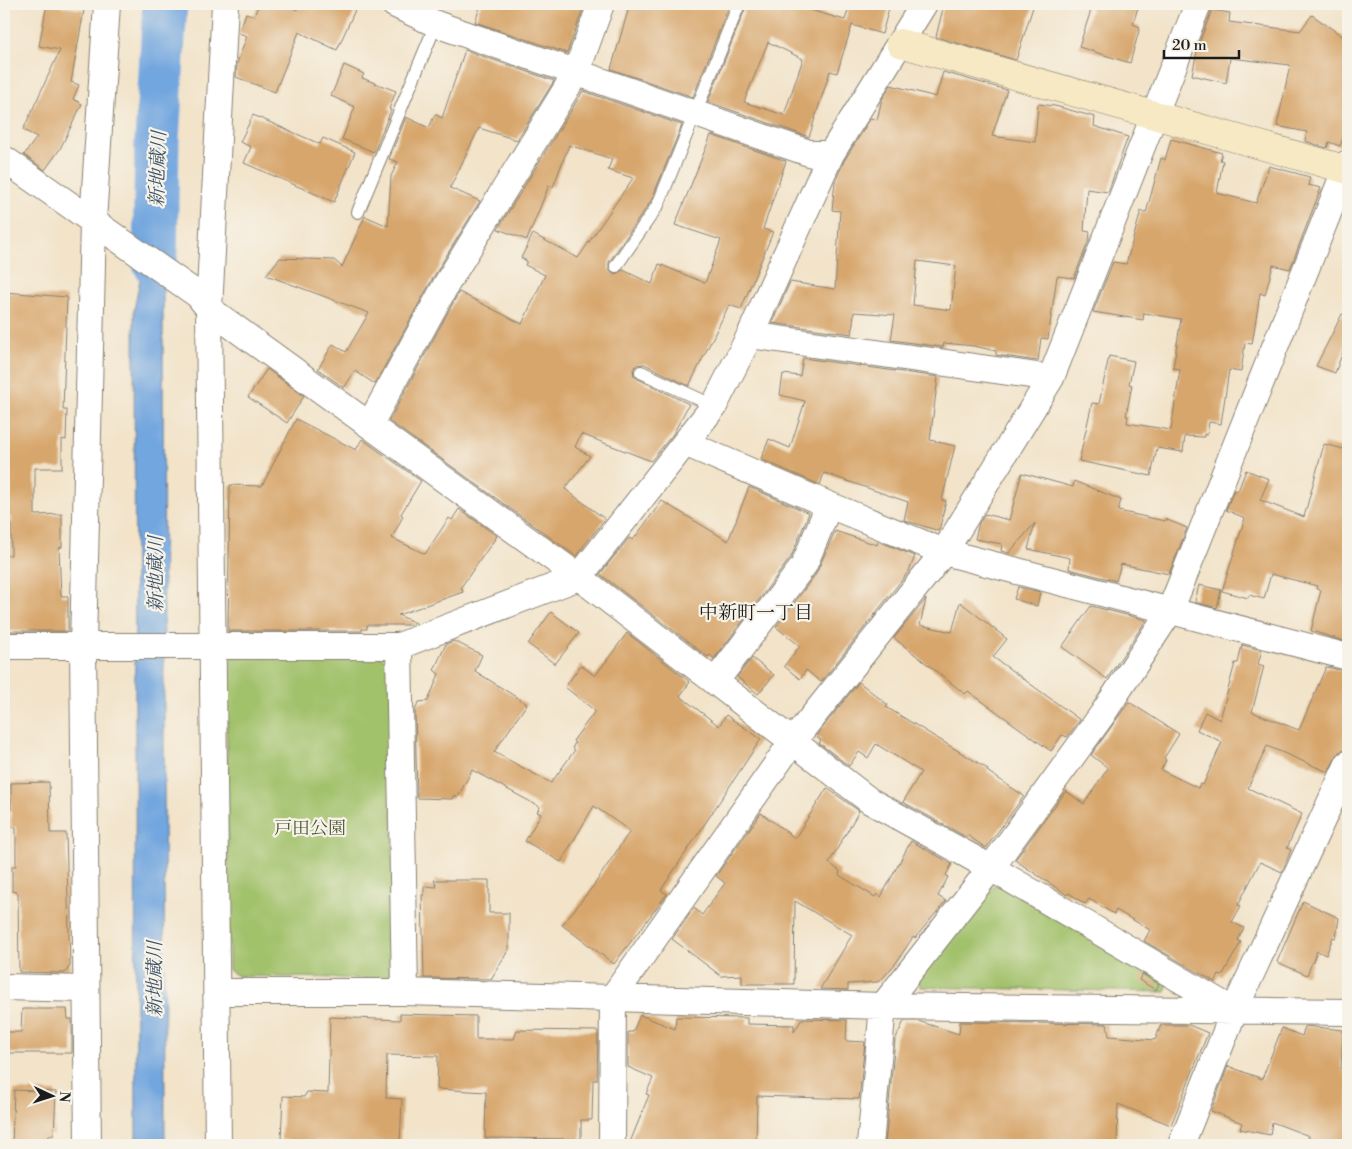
<svg xmlns="http://www.w3.org/2000/svg" width="1352" height="1149" font-family="'Libre Bodoni','Noto Serif JP',serif">
	<style>
		.green { fill: #a1c16a; stroke: #5e6e43 }
		.water { fill: #72a6df; stroke: #47617e }
		.lines { fill: none; stroke-linecap: round; stroke-linejoin: round }
		.river { stroke: #72a6df; stroke-width: 45 }
		.building { fill: #d7a66c; fill-rule: evenodd }
		.lane-casing { stroke: #878072; stroke-width: 14 }
		.street-casing { stroke: #878072; stroke-width: 28 }
		.secondary-casing { stroke: #878072; stroke-width: 29 }
		.lane { stroke: #fff; stroke-width: 12 }
		.street { stroke: #fff; stroke-width: 26 }
		.secondary { stroke: #f6e9c3; stroke-width: 28 }
		.labels { text-anchor: middle; stroke-width: 4.5; stroke-linejoin: round; paint-order: stroke }
		.park-label { font-size: 18px; fill: #4b5637; stroke: #f7f3e8 }
		.water-label { font-size: 19px; font-style: italic; fill: #3e536a; stroke: #f7f3e8 }
		.neighbourhood-label { font-size: 19px; fill: #1c1c1c; stroke: #f7f3e8 }
	</style>
	<rect width="100%" height="100%" fill="#f7f3e8"/>
	<filter id="ink" filterUnits="userSpaceOnUse"><feTurbulence type="fractalNoise" baseFrequency=".02" numOctaves="2"/><feDisplacementMap in="SourceGraphic" scale="10" xChannelSelector="R" yChannelSelector="G"/><feConvolveMatrix kernelMatrix="1 2 1 2 8 2 1 2 1" color-interpolation-filters="sRGB"/></filter>
	<filter id="wash" filterUnits="userSpaceOnUse"><feTurbulence type="fractalNoise" baseFrequency=".0096" numOctaves="4" result="noise"/><feDisplacementMap in="SourceGraphic" scale="20" xChannelSelector="R" yChannelSelector="G"/><feGaussianBlur stdDeviation="1.12" result="paint"/><feColorMatrix in="noise" values="0 0 0 0 0 0 0 0 0 0 0 0 0 0 0 0 0 1.4 0 .05"/><feComposite in="paint" operator="in"/></filter>
	<g filter="url(#wash)">
		<rect width="100%" height="100%" fill="#f2e3c9"/>
		<!-- green -->
		<path class="green" d="M381 656 390 665 395 971 388 979 238 976 229 970 226 657Z
			M999 885 1168 982 1166 992 921 987 916 978 988 887Z"/>
		<!-- water -->
		<path class="water" d="M155 202 163 286 165 1145H136L134 310Z"/>
		<g class="lines">
			<!-- river -->
			<path class="river" d="M155 263 157 141 165 4"/>
		</g>
		<g id="blocks">
			<!-- building -->
			<path class="building" d="M47 4 84 10 71 82 79 85 73 99 82 104 60 149 45 170 24 155 37 137 23 130 60 50 39 46Z
				M259 4H281L297 10 299 4H341L355 10 337 50 299 32 275 92 236 77 237 63 247 36 239 33 246 13 254 16Z
				M481 4H585L567 53 475 22Z
				M630 4H730L693 97 611 69Z
				M747 4H789L845 20 850 4H890L882 34 852 25 837 73 830 71 809 137 708 102ZM768 42 803 59 784 115 744 102Z
				M944 4H1034L1016 60 936 37Z
				M1093 4H1139L1133 24 1140 27 1130 63 1079 47Z
				M1212 10 1230 13 1229 22 1300 31 1312 15 1348 40V125L1340 146 1329 142 1327 148 1314 144 1305 141 1307 132 1277 126 1290 65 1230 58 1226 83 1192 75 1198 46Z
				M465 50 554 81 517 140 479 128 450 188 480 201 434 276 375 384 355 371 344 388 318 369 333 344 346 352 369 313 266 275 280 258 334 260 342 267 365 216 388 226 391 176 398 162 389 159 406 117 429 128 435 114 442 118Z
				M344 65 364 74 362 78 396 91 389 109 391 110 374 152 342 139 355 107 331 96Z
				M943 72 1007 90 992 136 1035 142 1038 104 1055 106 1095 117 1094 126 1128 137 1108 192 1087 189 1084 231 1090 232 1089 240 1074 278 1057 276 1048 339 1041 338 1038 361 996 355V351L974 346 944 343 943 347 891 340 895 315 854 312 852 334 772 323 790 282 835 289 840 211 832 210 835 182 844 161 871 118 877 120 882 99 891 85 936 97ZM917 261 956 266 951 310 913 305Z
				M583 91 682 125 651 201 609 262V270L615 274 623 270 652 284 659 264 705 283 721 240 675 225 711 135 786 161 763 229 773 232 741 309 729 305 689 386 644 364 637 365 633 369 634 376 638 379 689 404 673 434 651 461 581 434 575 447 590 456 565 489 605 519 576 556 389 421 459 292 522 324 545 275 525 265 527 261 521 258 533 234 578 258 633 178 608 170 612 159 569 145 553 187 549 185 527 240 498 229Z
				M253 115 320 144 323 138 355 152 334 202 244 163 251 147 240 142Z
				M1171 139 1222 153 1220 160 1223 161 1217 193 1256 203 1269 166 1310 177 1308 185 1321 188 1290 269 1273 265 1265 295 1260 293 1252 344 1245 343 1241 372 1229 370 1221 424 1209 422 1207 435 1204 434V437L1185 436 1183 452 1157 448 1151 476 1079 461 1092 403 1099 404 1109 356 1134 361 1129 384 1132 385 1126 416H1128L1127 423 1171 430 1180 369 1173 368 1181 319 1144 313 1143 320 1093 312 1113 262 1126 264 1141 211 1146 213 1161 158 1165 160Z
				M4 292 67 297 63 410H67L66 440 62 439V468H35V515L62 514V547L59 548 61 596H68V631H4V556L11 555V517H4Z
				M1342 314 1348 316V338L1335 373 1316 366Z
				M803 358 938 377 930 440 955 446 942 500 946 501 939 531 904 520 908 502 824 473 820 485 761 459 769 439 790 448 805 401 780 395 783 374 800 376Z
				M267 369 304 396 287 423 248 397Z
				M296 419 356 450 362 439 421 481 401 514 403 516 392 538 425 554 449 518 452 520 459 509 497 536 461 587 463 592 398 615 416 623 411 625H367V629H362V631H228L230 485 262 486Z
				M1324 444 1348 450V642L1311 631 1321 590 1316 589 1317 586 1271 574 1264 599 1249 595 1248 598 1222 591 1245 518 1226 510 1234 490 1238 491 1246 470 1269 479 1260 500 1304 517Z
				M1022 473 1073 487 1074 481 1121 500 1118 511 1165 521V519L1187 528 1169 574 1121 564 1116 581 1069 569 1070 558 1028 549 1035 523 1009 553 1001 551 1002 544 975 539 979 523 985 514 1009 520Z
				M749 487 809 513 791 557 714 659 710 655 708 657 600 574 629 538 633 540 662 501 728 541Z
				M835 531 877 545 878 541 915 556 909 571 821 682 806 670 800 679 784 666 800 646 776 627 816 574Z
				M1199 585 1221 590 1217 608 1195 602Z
				M1018 587 1040 592 1037 606 1014 599Z
				M926 599 920 625 952 632 960 602 1007 639 993 657 1080 720 1067 737 1062 735 1051 751 968 691 965 694 894 638Z
				M1091 606 1146 620 1107 679 1062 647Z
				M551 612 579 633 555 664 528 644Z
				M627 633 690 682 680 696 719 726 726 715 761 739 661 890 667 894 614 964 562 925 594 885 630 831 594 806 561 862 525 841 541 814 537 812 540 807 472 770 458 797 454 795 452 799 417 798 415 710 419 702 428 701 439 674 434 670 446 644 454 641 482 655 475 671 527 704 494 752 551 783 575 750 572 748 575 743 573 741 595 711 565 687 581 665 595 676Z
				M1242 645 1262 650 1258 664 1264 666 1252 712 1299 730 1326 667 1348 672V749L1339 752 1328 772 1267 746 1248 788 1302 814 1287 848 1291 850 1282 872 1260 862 1238 905 1241 906 1232 922 1244 928 1238 940 1241 942 1222 976 1219 975 1215 982 1144 941 1150 930 1116 910 1114 914 1089 899 1085 904 1069 893 1067 895 1015 860 1066 791 1084 804 1108 768 1091 755 1129 702 1179 734 1164 758 1166 760 1161 770 1198 788 1200 784 1203 785 1222 742 1197 730 1205 712 1220 720 1235 663H1238Z
				M752 658 774 675 758 694 737 677Z
				M859 682 888 705 886 707 988 769 987 771 1024 796 986 848 967 835 966 837 903 802 921 772 876 744 868 758 859 752 849 766 819 743 821 740 816 736Z
				M49 782 50 833H66L70 966 65 973 19 972 18 893 12 891V866H16V827H11V783Z
				M827 788 859 811 829 863 840 871 839 875 875 897 877 894 881 897 911 841 952 864 946 875 948 877 938 896 946 901 915 938 913 937 896 963 881 980 877 982 848 984V990L820 989 852 935 795 901 794 984H742V975L721 976 672 939 694 908 702 915 725 883 716 876 761 813 795 838Z
				M434 880H489V913H509V949L491 979 424 978 422 895H424V886L437 887Z
				M1303 901 1339 918 1336 938 1333 937 1326 955 1317 951 1307 975 1277 962Z
				M1142 974 1159 984 1156 990 1139 980Z
				M22 1009H67L68 1019H72V1053H4V1032H21Z
				M400 1014 476 1016V1039H514L517 1030 598 1031 597 1080H593L592 1120H581V1139L485 1138 486 1092 437 1089 438 1056 387 1055 386 1098 402 1099 400 1145H332V1142L281 1140 283 1096 304 1097 307 1092 328 1093 330 1017 400 1020Z
				M640 1015 675 1029 676 1017 747 1018V1024L794 1025V1032L802 1019 847 1020 846 1041 865 1042 859 1099 757 1096 756 1145H629L649 1095 646 1094 653 1078 628 1067V1032H633Z
				M904 1021H918L959 1034 960 1022 1107 1024 1109 1036 1155 1040 1161 1025H1189L1208 1033 1171 1125 1118 1104 1117 1145H885L895 1040Z
				M1305 1026 1343 1030 1341 1069 1348 1073V1145H1308L1309 1136 1272 1122 1270 1135 1240 1129 1242 1123 1211 1111 1228 1066 1262 1079 1282 1028 1302 1036Z
				M14 1090 56 1092 54 1135H49L48 1145H12Z"/>
		</g>
	</g>
	<g filter="url(#ink)">
		<use href="#blocks" fill-opacity="0" stroke="#878072" stroke-width="1"/>
		<g class="lines">
			<!-- lane casing -->
			<g class="lane-casing">
				<path id="lane" d="M358 212 436 24
					M616 266 658 205 739 4
					M641 372 714 406"/>
			</g>
			<!-- street casing -->
			<g class="street-casing">
				<path id="street" d="M394 4 436 24 812 154H831
					M4 159 198 295 209 309 579 577 870 801 991 868 1234 1011
					M750 335 1051 378
					M370 424 447 283 576 73 601 4
					M687 444 829 505 944 552 1348 657
					M4 646H399L579 577 714 406 750 335 831 154 924 4
					M399 646 405 992
					M715 682 804 565 829 505
					M4 987 86 989
					M217 992H405L883 1006 1348 1012
					M88 1145 83 646 93 221 107 4
					M218 1145 209 309 225 4
					M612 1145 613 997 793 741 944 552 1051 378 1198 4
					M870 1145 883 1006 991 868 1102 715 1170 611 1348 163
					M1181 1145 1234 1011 1348 764"/>
			</g>
			<!-- secondary casing -->
			<g class="secondary-casing">
				<path id="secondary" d="M900 43 1348 170"/>
			</g>
			<!-- lane -->
			<use href="#lane" class="lane"/>
			<!-- street -->
			<use href="#street" class="street"/>
			<!-- secondary -->
			<use href="#secondary" class="secondary"/>
		</g>
	</g>
	<g class="labels">
		<!-- park labels -->
		<g class="park-label">
			<text x="310" y="834">戸田公園</text>
		</g>
		<!-- water labels -->
		<g class="water-label">
			<text transform="translate(157 169) rotate(-88)" y="7">新地蔵川</text>
			<text transform="translate(155 574) rotate(-90)" y="7">新地蔵川</text>
			<text transform="translate(154 979) rotate(-90)" y="7">新地蔵川</text>
		</g>
		<!-- neighbourhood labels -->
		<g class="neighbourhood-label">
			<text x="756" y="619">中新町一丁目</text>
		</g>
	</g>
	<!-- margin -->
	<rect width="1352" height="1149" fill="none" stroke="#f7f3e8" stroke-width="20"/>
	<!-- north arrow -->
	<g transform="translate(52 1096) rotate(94)" stroke="#f7f3e8" stroke-width="4" paint-order="stroke">
	<path d="M0-4L9 19L0 12L-9 19Z" fill="#1c1c1c"/>
	<text y="-8" font-size="14" font-weight="bold" text-anchor="middle" fill="#1c1c1c">N</text>
	</g>
	<!-- scale -->
	<path d="M1164 50v8h75v-8" fill="none" stroke="#1c1c1c" stroke-width="2.5"/>
	<text x="1172" y="50" font-size="15" fill="#1c1c1c" stroke="#f7f3e8" stroke-width="4" paint-order="stroke">20 m</text>
</svg>
